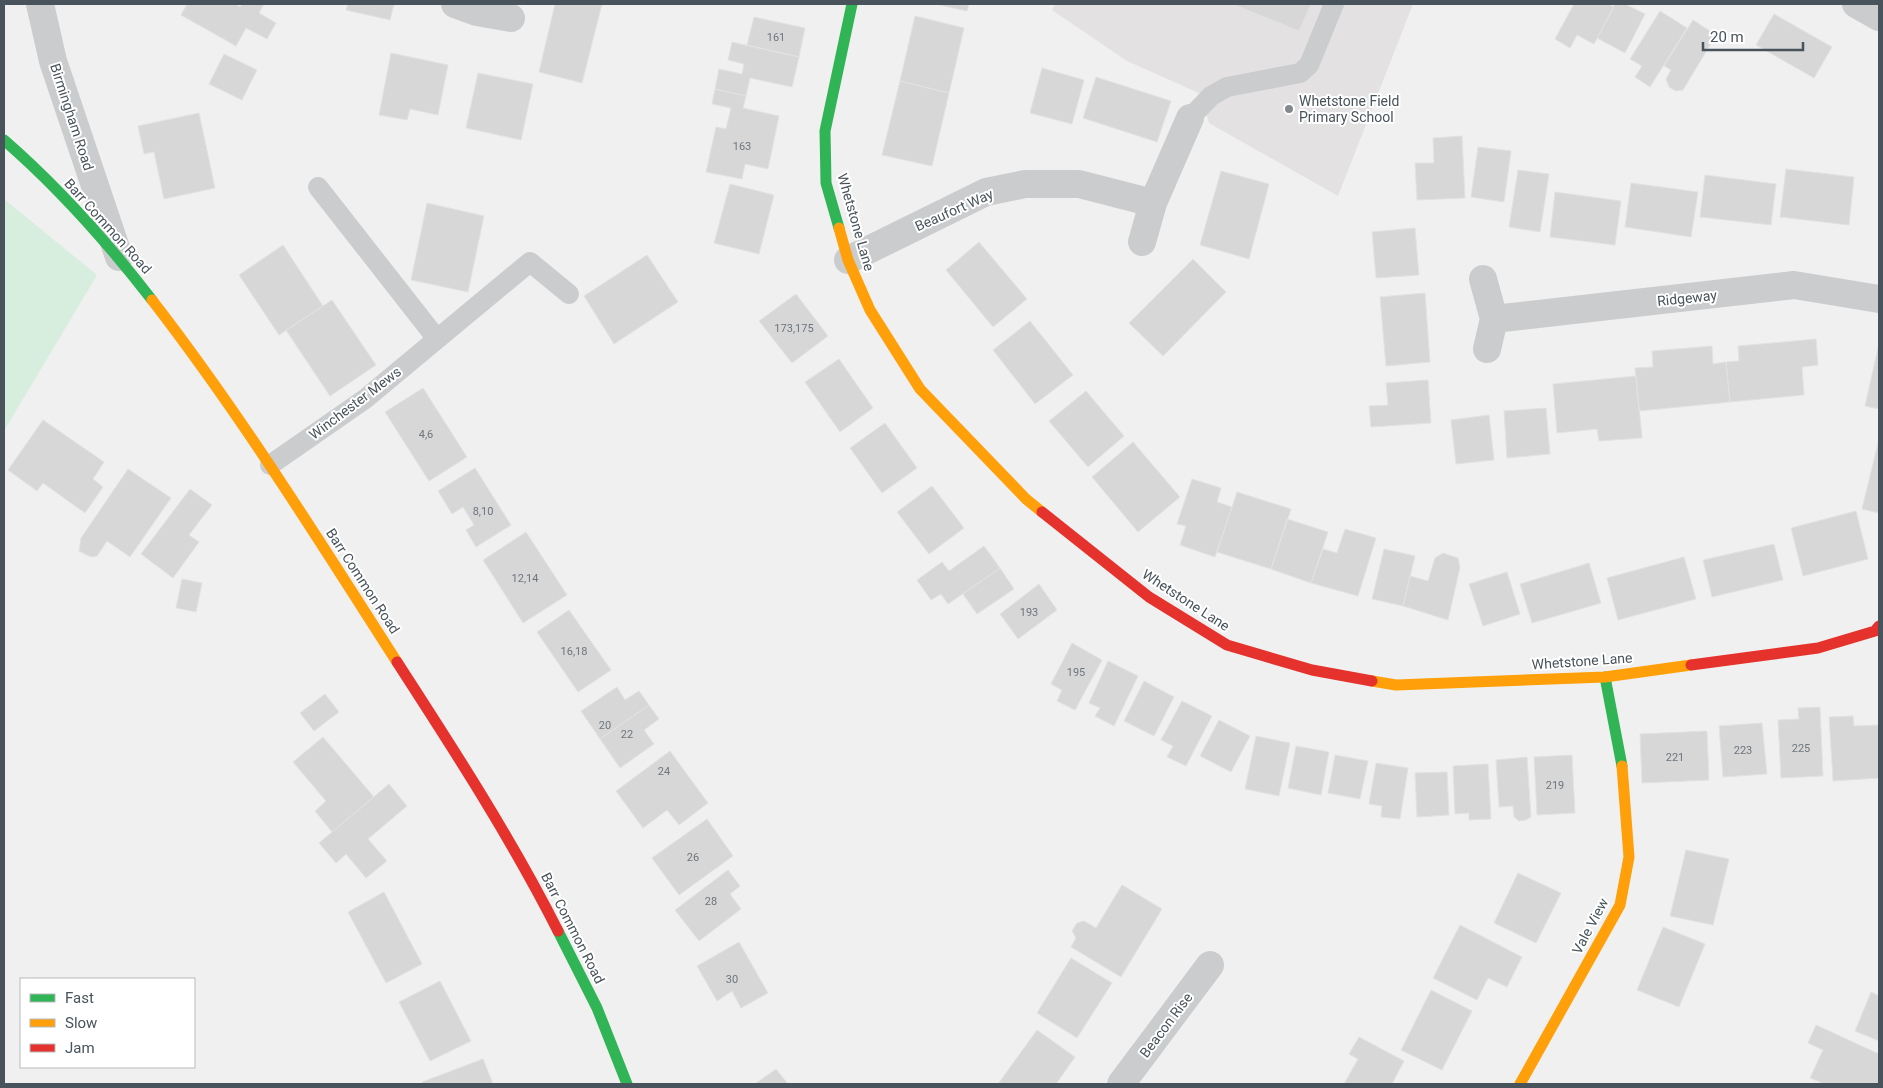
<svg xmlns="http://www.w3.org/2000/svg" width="1883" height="1088" font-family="Roboto,sans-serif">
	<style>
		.education { fill: #e3e1e1 }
		.green { fill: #d7eede }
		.building { fill: #d7d7d8; stroke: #e2e2e3 }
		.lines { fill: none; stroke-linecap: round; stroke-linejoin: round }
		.lane { stroke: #caccce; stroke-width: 20 }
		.street { stroke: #caccce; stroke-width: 28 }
		.fast { stroke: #30b455; stroke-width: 11 }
		.slow { stroke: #ff9f0a; stroke-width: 11 }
		.jam { stroke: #e5322d; stroke-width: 11 }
		.poi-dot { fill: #838a8f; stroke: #fff; stroke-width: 2 }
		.labels { text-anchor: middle; stroke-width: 4; stroke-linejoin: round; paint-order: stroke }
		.number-label { font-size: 11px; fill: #6d767c }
		.poi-label { font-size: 14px; fill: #48535b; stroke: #fff; text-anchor: start }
		.street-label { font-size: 14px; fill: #48535b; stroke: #fff }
	</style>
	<rect width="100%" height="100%" fill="#f1f0f0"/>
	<!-- education -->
	<path class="education" d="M1055 4H1413L1338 196 1209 123 1201 94 1127 61 1052 10Z"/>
	<!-- green -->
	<path class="green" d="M4 199 97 275 4 431Z"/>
	<!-- building -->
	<path class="building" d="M187 4H235L240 7 242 4H264L259 13 276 23 267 39 246 28 236 46 181 15Z
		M348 4H394L390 20 346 10Z
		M555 4H602L582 83 539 72Z
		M935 4H969L967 11Z
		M1232 4H1311L1299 31Z
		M1574 4H1608L1614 7 1594 44 1577 35 1570 48 1555 39Z
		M1615 4H1625L1645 14 1625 53 1597 38Z
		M1660 11 1687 28 1650 87 1635 77 1642 66 1630 59Z
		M1774 14 1832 47 1814 78 1756 45Z
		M915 16 964 28 949 93 900 81Z
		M754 17 805 28 799 57 747 45Z
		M1693 20 1716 35 1683 90 1676 91 1669 87 1666 79 1671 70 1664 66Z
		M732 42 799 57 792 87 750 78 746 96 715 89 719 69 742 74 744 64 728 60Z
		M391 53 448 65 438 115 410 109 407 120 379 115Z
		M224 54 257 70 242 100 209 84Z
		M1042 68 1084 80 1072 124 1030 113Z
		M478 73 533 84 521 140 466 128Z
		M1096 77 1171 101 1157 142 1083 118Z
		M900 81 949 93 932 166 882 155Z
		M715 89 746 96 743 108 779 116 768 169 745 164 742 179 706 172 716 127 726 129 731 108 712 104Z
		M199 113 215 188 164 199 154 152 144 154 138 126Z
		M1462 136 1465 198 1417 200 1415 163H1434L1433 138Z
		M1478 147 1511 151 1504 202 1471 197Z
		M1786 169 1854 177 1849 225 1780 217Z
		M1518 170 1549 174 1540 232 1509 227Z
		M1221 171 1269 184 1249 259 1200 245Z
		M1705 175 1776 184 1771 225 1700 217Z
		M1631 183 1698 192 1691 237 1625 227Z
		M730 184 774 195 759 254 714 243Z
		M1555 192 1621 201 1615 245 1550 237Z
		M427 203 484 216 468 292 411 280Z
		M1415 228 1419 275 1376 278 1372 232Z
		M979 242 1027 299 993 327 946 270Z
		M283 245 323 306 279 335 239 275Z
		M647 255 678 302 614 344 584 296Z
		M1193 259 1226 292 1163 356 1129 323Z
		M1425 293 1430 362 1386 366 1380 297Z
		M796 294 828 336 792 363 759 321Z
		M332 300 376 365 330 396 286 330Z
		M1030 321 1073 375 1035 404 993 350Z
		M1816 339 1818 365 1802 367 1804 395 1730 402 1726 362 1739 361 1738 346Z
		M1712 346 1713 364 1726 362 1730 402 1639 411 1635 368 1653 367 1652 351Z
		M1878 348H1879V409L1865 406Z
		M839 359 873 408 840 432 805 382Z
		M1636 376 1642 438 1599 441 1597 429 1557 433 1553 384Z
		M1428 380 1431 423 1371 427 1369 406 1388 405 1386 383Z
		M423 388 467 457 429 481 385 412Z
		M1086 391 1124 436 1088 467 1049 421Z
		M1546 408 1550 454 1507 458 1504 411Z
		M1489 415 1494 460 1456 464 1451 420Z
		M43 420 104 462 93 479 103 487 85 513 43 483 37 491 8 470Z
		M885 423 917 468 882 493 850 448Z
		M1879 439V513L1862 509Z
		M1133 442 1180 497 1138 532 1092 477Z
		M475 468 511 525 476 547 466 530 474 525 463 507 452 514 438 491Z
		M128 469 171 498 130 557 107 541 97 556 91 557 79 551 81 538Z
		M1192 479 1221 488 1217 502 1232 507 1215 557 1180 545 1186 526 1177 524Z
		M932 486 964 528 929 554 897 512Z
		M190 489 212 505 189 535 199 542 173 578 141 554Z
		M1237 492 1291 509 1271 569 1217 552Z
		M1856 511 1868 559 1803 576 1791 528Z
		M1287 519 1328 532 1311 583 1271 569Z
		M1345 529 1376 538 1358 596 1311 583 1323 549 1337 553Z
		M526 532 567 595 523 623 483 560Z
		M1774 544 1783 580 1712 597 1703 560Z
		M984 546 1000 568 948 604 941 594 931 600 917 580 942 562 949 571Z
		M1384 549 1415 556 1403 606 1372 599Z
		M1443 553 1458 558 1460 567 1448 620 1403 606 1410 576 1428 581 1435 558Z
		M1684 557 1696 599 1618 620 1607 578Z
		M1589 563 1601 603 1532 623 1520 584Z
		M1000 568 1014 589 977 614 963 594Z
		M1507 572 1520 614 1483 626 1469 584Z
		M182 579 202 583 196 612 176 608Z
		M1039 584 1057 610 1018 639 1000 614Z
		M569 610 611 670 578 692 537 632Z
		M1072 643 1102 660 1075 710 1057 701 1062 690 1051 684Z
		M1108 661 1138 676 1114 726 1095 716 1100 708 1089 703Z
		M1144 681 1174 697 1154 736 1124 721Z
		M617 687 625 700 639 691 649 705 600 739 581 711Z
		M325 694 339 712 314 731 300 713Z
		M1182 701 1212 716 1186 766 1167 757 1173 746 1161 740Z
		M649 705 659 719 644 730 654 744 620 768 600 739Z
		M1820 707 1823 776 1781 778 1778 720 1799 719 1798 708Z
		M1853 716 1854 726 1879 725V778L1833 781 1829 717Z
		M1219 720 1250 736 1231 772 1200 756Z
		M1762 723 1767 774 1723 777 1719 726Z
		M1707 731 1709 780 1642 783 1640 734Z
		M1256 736 1290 743 1279 796 1245 789Z
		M323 737 374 797 332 832 315 811 326 801 293 762Z
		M1296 746 1329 752 1321 795 1288 788Z
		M670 751 708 803 679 825 667 810 643 828 616 791Z
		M1335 755 1368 761 1360 799 1328 793Z
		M1572 755 1575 813 1537 815 1534 757Z
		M1527 757 1531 817 1526 820 1519 821 1514 817 1513 806 1499 807 1496 760Z
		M1376 763 1408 768 1400 819 1381 817 1382 806 1369 804Z
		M1488 764 1491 819 1469 820V813L1455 814 1453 766Z
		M1447 772 1449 815 1417 817 1415 773Z
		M389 784 407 806 368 839 387 861 366 878 346 854 336 863 319 843Z
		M707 819 733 856 679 895 652 858Z
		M1686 850 1729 859 1713 925 1670 916Z
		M728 870 740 886 730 894 741 909 699 941 675 910Z
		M1518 873 1561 893 1536 943 1494 923Z
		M1122 885 1162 909 1121 977 1071 947 1076 938 1072 931 1077 923 1084 921 1096 928Z
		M384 892 422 964 386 983 348 912Z
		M1460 925 1522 957 1507 987 1488 978 1477 1000 1433 978Z
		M1663 927 1705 944 1679 1007 1637 990Z
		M739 942 768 993 741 1008 732 991 717 1001 697 966Z
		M1071 958 1112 983 1077 1038 1037 1013Z
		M440 981 471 1041 430 1061 399 1002Z
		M1431 990 1472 1011 1442 1070 1401 1050Z
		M1871 992 1879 996V1041L1855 1031Z
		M1816 1025 1879 1054V1084H1825L1810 1078 1823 1050 1808 1043Z
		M1037 1030 1075 1057 1056 1084H998Z
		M1359 1037 1404 1061 1392 1084H1344L1358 1059 1349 1054Z
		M483 1059 493 1084H423L422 1082Z
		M776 1069 788 1084H755Z"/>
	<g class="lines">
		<!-- lane -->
		<path class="lane" d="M1190 118 1211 96 1227 87 1300 73 1309 65 1334 4
			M318 187 437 339
			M270 465 365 399 530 262 569 294"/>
		<!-- street -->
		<path class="street" d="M40 4 53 61 119 257
			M455 4 477 12 511 18
			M1856 4 1879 17
			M1142 242 1153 203 1190 118
			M848 260 986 192 1025 184H1079L1153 203
			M1483 279 1494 319 1487 349
			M1494 319 1794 285 1879 299
			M1121 1084 1210 965"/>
		<!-- fast -->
		<path class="fast" d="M4 140C58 187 108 243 152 300
			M839 228 826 183 825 131 852 4
			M1605 677 1622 766
			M558 931 597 1008 627 1084"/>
		<!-- slow -->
		<path class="slow" d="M839 228 848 260 870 310 920 389 1026 499 1042 512
			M152 300C241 415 318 539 397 662
			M1372 681 1396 685 1605 677 1691 665
			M1520 1084 1620 905 1629 857 1622 766"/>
		<!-- jam -->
		<path class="jam" d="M1042 512 1149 597 1227 645 1312 670 1372 681
			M397 662C454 750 511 838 558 931
			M1691 665 1818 648 1875 631 1879 626"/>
	</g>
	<!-- markers -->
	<circle class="poi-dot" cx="1289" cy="109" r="5"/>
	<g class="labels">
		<!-- number labels -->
		<g class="number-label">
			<text x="776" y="41">161</text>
			<text x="742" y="150">163</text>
			<text x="794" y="332">173,175</text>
			<text x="426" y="438">4,6</text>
			<text x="483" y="515">8,10</text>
			<text x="525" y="582">12,14</text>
			<text x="1029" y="616">193</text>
			<text x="574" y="655">16,18</text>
			<text x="1076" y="676">195</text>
			<text x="605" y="729">20</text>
			<text x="627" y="738">22</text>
			<text x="1801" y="752">225</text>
			<text x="1743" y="754">223</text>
			<text x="1675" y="761">221</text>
			<text x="664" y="775">24</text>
			<text x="1555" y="789">219</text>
			<text x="693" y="861">26</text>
			<text x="711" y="905">28</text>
			<text x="732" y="983">30</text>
		</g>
		<!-- poi labels -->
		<g class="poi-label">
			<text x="1299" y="106">Whetstone Field<tspan x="1299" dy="16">Primary School</tspan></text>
		</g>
		<!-- street labels -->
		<g class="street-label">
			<text transform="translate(72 117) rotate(72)" y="5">Birmingham Road</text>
			<text transform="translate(954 210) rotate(-24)" y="5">Beaufort Way</text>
			<text transform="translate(856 222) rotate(74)" y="5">Whetstone Lane</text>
			<text transform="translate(108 226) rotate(48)" y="5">Barr Common Road</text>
			<text transform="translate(1687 298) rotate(-6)" y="5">Ridgeway</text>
			<text transform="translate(355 403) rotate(-37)" y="5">Winchester Mews</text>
			<text transform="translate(363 581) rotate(57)" y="5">Barr Common Road</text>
			<text transform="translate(1186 600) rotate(33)" y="5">Whetstone Lane</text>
			<text transform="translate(1582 661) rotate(-4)" y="5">Whetstone Lane</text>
			<text transform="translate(1590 926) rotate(-62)" y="5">Vale View</text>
			<text transform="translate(573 928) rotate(63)" y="5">Barr Common Road</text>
			<text transform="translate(1166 1025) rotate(-53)" y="5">Beacon Rise</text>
		</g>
	</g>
	<!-- border -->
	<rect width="1883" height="1088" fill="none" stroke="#48535b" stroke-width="10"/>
	<!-- legend -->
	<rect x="20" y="978" width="175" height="90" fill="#ffffff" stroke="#b6babd"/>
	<rect x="30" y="994" width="25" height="8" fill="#30b455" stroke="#b6babd"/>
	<text x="65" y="1003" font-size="15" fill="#48535b">Fast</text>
	<rect x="30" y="1019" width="25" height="8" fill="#ff9f0a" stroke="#b6babd"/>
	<text x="65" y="1028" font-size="15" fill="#48535b">Slow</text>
	<rect x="30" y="1044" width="25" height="8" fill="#e5322d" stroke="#b6babd"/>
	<text x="65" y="1053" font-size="15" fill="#48535b">Jam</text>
	<!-- scale -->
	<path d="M1703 42v8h100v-8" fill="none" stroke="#48535b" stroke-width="2.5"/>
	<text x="1710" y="42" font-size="15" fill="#48535b" stroke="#ffffff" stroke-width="4" paint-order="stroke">20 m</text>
</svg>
